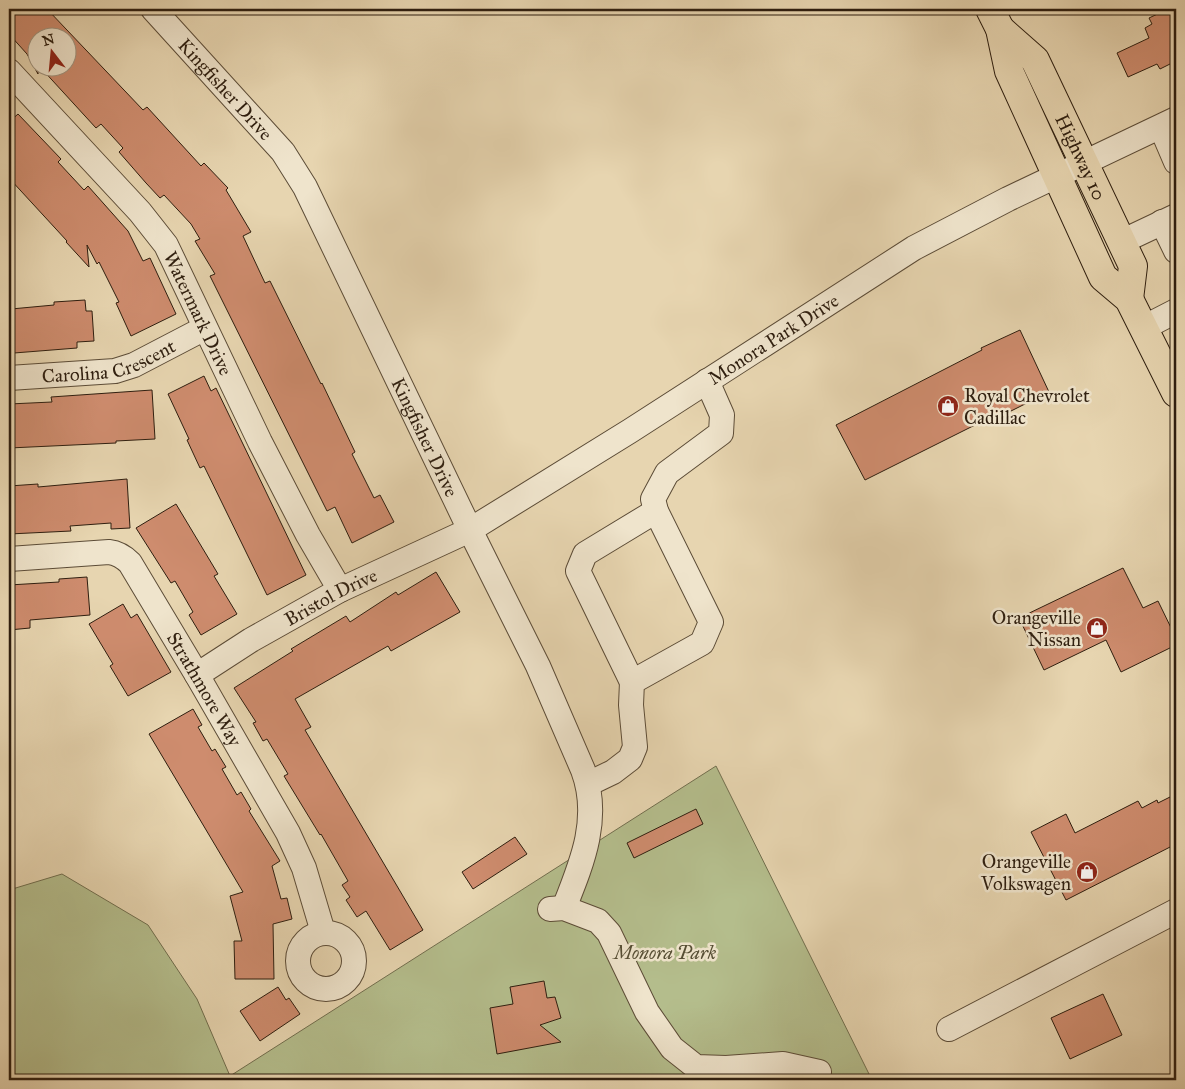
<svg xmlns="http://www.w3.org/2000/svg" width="1185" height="1089" font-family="'IM FELL Great Primer',serif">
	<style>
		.green { fill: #b4bd8c; stroke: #716e4e }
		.building { fill: #ce8c6e; stroke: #2e1e0f }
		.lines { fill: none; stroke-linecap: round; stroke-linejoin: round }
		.minor-casing { stroke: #5c4c37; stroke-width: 26 }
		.highway-casing { stroke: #2e1e0f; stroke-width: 30 }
		.minor { stroke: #efe4cc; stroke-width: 24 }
		.highway { stroke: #e7d5b0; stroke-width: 28 }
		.labels { text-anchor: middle; stroke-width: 5; stroke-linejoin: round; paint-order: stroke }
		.street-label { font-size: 19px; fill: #2e1e0f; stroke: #efe4cc }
		.poi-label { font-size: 19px; fill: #2e1e0f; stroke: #efe4cc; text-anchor: end }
		.park-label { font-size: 19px; font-style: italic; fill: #564e34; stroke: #efe4cc }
	</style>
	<rect width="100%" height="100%" fill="#e7d5b0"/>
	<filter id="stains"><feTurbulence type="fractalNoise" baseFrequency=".004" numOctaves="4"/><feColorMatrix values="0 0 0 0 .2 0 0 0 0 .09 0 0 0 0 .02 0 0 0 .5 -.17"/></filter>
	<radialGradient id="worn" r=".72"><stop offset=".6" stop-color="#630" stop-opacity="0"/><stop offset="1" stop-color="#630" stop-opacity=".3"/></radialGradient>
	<!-- green -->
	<path class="green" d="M716 766 872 1080H9V890L62 874 148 925 197 999 230 1076Z"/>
	<!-- building -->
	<path class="building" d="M9 9H47L143 110 147 107 201 166 204 163 228 188 226 190 251 232 243 236 265 283 270 281 321 384 322 383 355 452 352 454 374 498 380 495 394 522 352 543 335 507 327 511 210 276 215 274 195 241 200 239 191 224 164 195 160 198 146 183 119 152 123 148 101 124 96 128 41 68H68V38H38V74L27 54 9 34Z
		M1168 9H1176V61L1160 69 1157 64 1128 77 1117 53 1149 38 1145 28 1152 24 1149 18Z
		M18 114 61 159 58 162 84 190 88 186 128 231 143 261 150 258 176 314 131 336 116 303 119 302 99 262 97 264 87 245 89 267 66 242 67 241 9 178V122Z
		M85 300 86 311H92L94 341 77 342V348L14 353 11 309 54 305V302Z
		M1020 330 1049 392 989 422 987 419 865 480 836 425 982 350 981 348Z
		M204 376 211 391 216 388 306 575 267 595 204 466 200 468 187 440 189 439 168 394Z
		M152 390 155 439 116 441V443L9 448V404L52 402 51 397Z
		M127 479 130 528 111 529V523L70 526 71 531 9 534V486L38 484V487Z
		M176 504 218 574 214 576 237 614 201 635 189 615 193 612 175 581 171 583 136 528Z
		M1123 568 1143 608 1158 601 1176 638V645L1121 672 1106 640 1044 670 1019 618Z
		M436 572 460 612 391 651 388 646 295 699 311 727 305 730 423 930 390 950 366 911 357 917 346 900 350 897 342 885 348 881 321 834 320 835 284 776 288 774 267 739 263 741 253 723 256 722 234 688 293 651 291 649 346 616 350 622 396 592 398 595Z
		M87 577 90 615 30 620V628L9 630V585L59 582V579Z
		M123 604 131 618 137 614 171 672 128 696 110 666 113 664 89 624Z
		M193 709 202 725 198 727 212 751 215 749 226 767 222 769 237 795 241 792 251 809 249 811 280 861 272 866 281 899 287 898 292 919 273 924 274 979H235L234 941H242L230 896 243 892 149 734Z
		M1176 794V844L1066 900 1031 832 1066 814 1075 833 1138 801 1142 808 1157 800 1158 803Z
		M696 809 703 824 634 858 627 843Z
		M515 837 527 854 473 889 462 872Z
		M544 981 547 998 555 997 561 1018 540 1025 561 1042 497 1054 490 1008 513 1004 510 987Z
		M278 987 286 1000 289 998 300 1014 260 1041 240 1011Z
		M1103 994 1122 1035 1070 1059 1051 1018Z"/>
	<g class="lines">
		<!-- minor casing -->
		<g class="minor-casing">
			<g id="minor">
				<path id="s1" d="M153 9 283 152 305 187 470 530 538 666 583 770C601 818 582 863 564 908"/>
				<path id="s2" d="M9 71 140 212 166 245 260 442 308 535 340 590"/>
				<path d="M1161 127 1176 162"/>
				<path d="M1162 222 1176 251"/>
				<path d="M1121 242 1176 216"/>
				<path d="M1143 328 1176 311"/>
				<path id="s3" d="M9 378 115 371 134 365 205 328"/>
				<path id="s4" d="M9 559 109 552C118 553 124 557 130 563L197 675 288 833 304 868 323 932"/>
				<path id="s5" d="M197 675 251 640 340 590 470 530 630 431 914 248 1008 199 1176 119"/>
				<path d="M632 682 578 571 585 554 656 511"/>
				<path d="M588 784 613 772 630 759 635 747 631 705 632 682 702 643 711 622 656 511 653 499 667 473 721 433 722 415 707 381"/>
				<path d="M550 909 564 908 598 921 609 933 647 1012 672 1048 696 1067 726 1068 783 1064 819 1072 814 1080"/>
				<circle cx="326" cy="961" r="28"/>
				<path d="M949 1029 1176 911"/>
			</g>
		</g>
		<!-- highway casing -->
		<g class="highway-casing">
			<g id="highway">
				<path d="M990 9 1000 29 1009 71 1103 277 1129 299 1176 393"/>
				<path id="s6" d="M1000 29 1035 60 1133 266 1129 299"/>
			</g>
		</g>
		<!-- minor -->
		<use href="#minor" class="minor"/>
		<!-- highway -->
		<use href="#highway" class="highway"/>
	</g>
	<!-- icons -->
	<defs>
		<g id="shop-disc" transform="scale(1.125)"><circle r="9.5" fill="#8f2418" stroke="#efe4cc"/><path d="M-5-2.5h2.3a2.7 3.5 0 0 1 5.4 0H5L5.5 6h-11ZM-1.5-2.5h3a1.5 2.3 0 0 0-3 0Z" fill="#fff"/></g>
	</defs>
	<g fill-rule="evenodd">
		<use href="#shop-disc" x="948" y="406"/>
		<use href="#shop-disc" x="1097" y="628"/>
		<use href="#shop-disc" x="1087" y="872"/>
	</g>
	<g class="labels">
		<!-- street labels -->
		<g class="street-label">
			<text dy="7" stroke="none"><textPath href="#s1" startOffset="108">Kingfisher Drive</textPath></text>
			<text dy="7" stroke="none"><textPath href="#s6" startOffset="154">Highway 10</textPath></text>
			<text dy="7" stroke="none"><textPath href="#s2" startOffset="310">Watermark Drive</textPath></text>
			<text dy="7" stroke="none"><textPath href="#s5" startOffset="668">Monora Park Drive</textPath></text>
			<text dy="7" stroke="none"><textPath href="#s3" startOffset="102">Carolina Crescent</textPath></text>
			<text dy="7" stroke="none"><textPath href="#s1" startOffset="512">Kingfisher Drive</textPath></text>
			<text dy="7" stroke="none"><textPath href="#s5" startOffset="155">Bristol Drive</textPath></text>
			<text dy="7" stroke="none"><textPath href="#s4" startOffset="271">Strathmore Way</textPath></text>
		</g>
		<!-- poi labels -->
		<g class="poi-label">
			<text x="964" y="402" text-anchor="start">Royal Chevrolet<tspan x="964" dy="22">Cadillac</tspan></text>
			<text x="1081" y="624">Orangeville<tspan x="1081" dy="22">Nissan</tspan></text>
			<text x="1071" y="868">Orangeville<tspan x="1071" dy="22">Volkswagen</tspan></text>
		</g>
		<!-- park labels -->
		<g class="park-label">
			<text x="665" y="959">Monora Park</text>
		</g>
	</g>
	<!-- margin -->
	<rect width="1185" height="1089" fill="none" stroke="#e7d5b0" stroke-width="30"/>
	<rect x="10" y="10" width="1165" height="1069" fill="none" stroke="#2e1e0f" stroke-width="2.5"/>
	<rect x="15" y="15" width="1155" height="1059" fill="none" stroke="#2e1e0f"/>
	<!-- north arrow -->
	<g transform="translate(52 52) rotate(344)"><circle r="24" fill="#efe4cc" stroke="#a29580"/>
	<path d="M0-4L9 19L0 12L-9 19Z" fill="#8f2418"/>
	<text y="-8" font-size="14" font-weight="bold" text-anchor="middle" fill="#2e1e0f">N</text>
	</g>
	<rect width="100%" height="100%" filter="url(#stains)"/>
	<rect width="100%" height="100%" fill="url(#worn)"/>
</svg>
